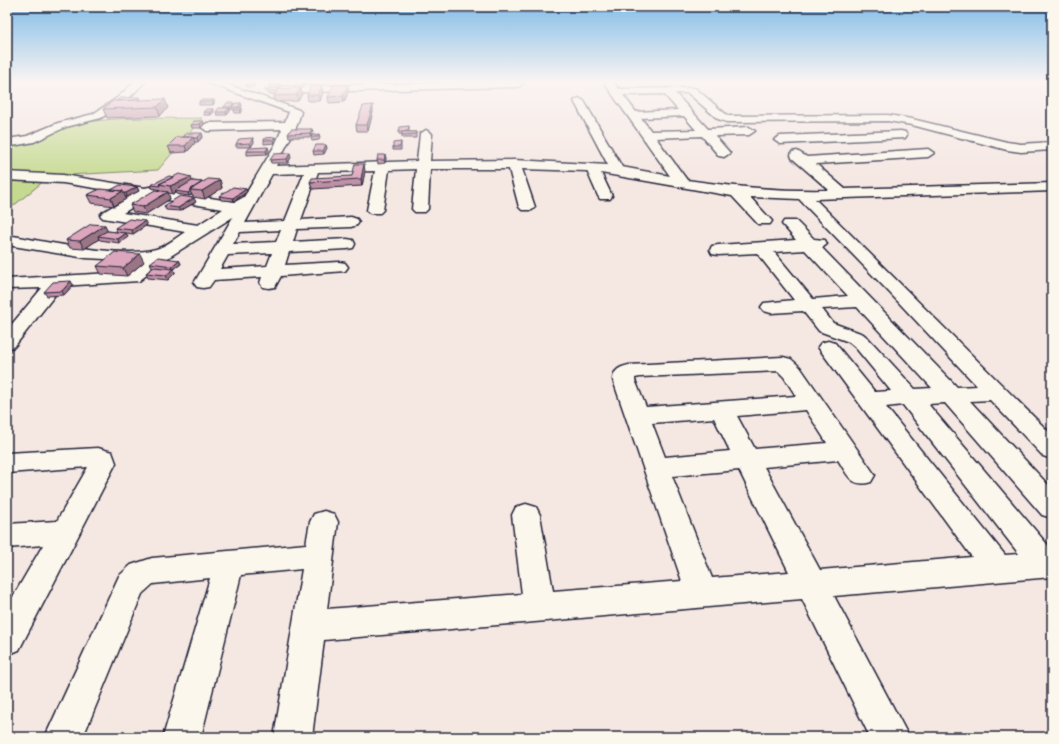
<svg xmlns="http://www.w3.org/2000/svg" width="1059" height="744" font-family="Sriracha,sans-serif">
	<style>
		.green { fill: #c5da90; stroke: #747e66 }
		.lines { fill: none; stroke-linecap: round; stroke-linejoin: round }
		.minor-casing { stroke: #22223b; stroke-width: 3 }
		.minor { fill: #fbf7ec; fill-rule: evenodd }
		.wall { fill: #bd8fa2; stroke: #22223b }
		.shaded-wall { fill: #9a7484; stroke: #22223b }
		.building { fill: #dca6bc; stroke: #22223b }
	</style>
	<rect width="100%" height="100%" fill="#f5e7e2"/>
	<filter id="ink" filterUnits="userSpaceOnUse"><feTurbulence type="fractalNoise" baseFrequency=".025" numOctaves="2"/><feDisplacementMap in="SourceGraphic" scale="8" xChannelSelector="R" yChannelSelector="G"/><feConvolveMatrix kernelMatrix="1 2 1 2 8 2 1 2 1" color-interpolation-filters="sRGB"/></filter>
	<g filter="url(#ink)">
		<!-- green -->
		<path class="green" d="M202 118 158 170 50 176 7 211V146C33 141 57 128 83 123 118 116 165 119 202 118Z"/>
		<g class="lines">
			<!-- minor casing -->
			<g class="minor-casing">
				<path id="minor" d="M135 81H146L125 102 101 118 66 127 34 142 7 147V139L27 136 58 123 93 114 117 98Z
					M203 81H218L299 110 301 112 297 125 276 166 417 161 420 134 426 130 432 134 430 161 514 160 608 165 574 101 579 98 584 101 622 167 670 176 605 84 610 81 613 82 619 89 695 88 728 116 888 115 912 119 1007 142 1021 144 1052 142V150L1021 152 1007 150 912 125 888 121 727 122 718 119 688 93H675L708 129 749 127 755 131 749 135 715 136 730 153 724 157 719 156 702 136 656 138 687 180C734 187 781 191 829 190L792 158 791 155 792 152 797 151 807 157 928 149 934 153 928 157 816 164 845 189 1052 183V191L815 199 1052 435V459L1043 456 990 400 970 401 1052 489V518L1042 515 945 403 928 404 1052 550V577L834 596 909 737H870L802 599 324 640 312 737H274L302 569 241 575 201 737H163L210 578 153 584 142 594 83 737H45L119 576 131 565 152 558 306 544 310 522 314 514 324 511 334 514 338 522 327 609 522 594 512 515 516 507 526 504 536 507 540 515 553 591 682 581 613 380C613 370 620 367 629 365L783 357 791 359 800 367 875 475 871 482C851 488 848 475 838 460L764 467 820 570 972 557 818 347 821 343 828 341 835 343 875 392 891 391 855 347 849 342 819 331 803 311 771 313 764 311 761 307 764 303 794 300 757 253 718 255 712 254 710 250 712 246 718 245 796 240 782 224 784 221H796L814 239 825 240 827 244 822 248 957 387 977 386 889 292 799 199 750 197 772 221 770 224H758L732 196 601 173 612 196 610 199H600L598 196 587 171 522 169 535 207 532 210H522L519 207 509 169H430L428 209 425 212H415L412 209 416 169 389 170 383 210 380 213H370L367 210 375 171 318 172 301 220 351 217 357 219 359 222 357 225 351 227 297 229 293 242 347 239 353 240 355 244 353 248 347 249 289 252 285 265 339 262 345 263 348 267 345 271 281 276 275 287 269 288 263 287 260 283 262 277 214 280 209 287 203 288 197 287 194 283 233 217 169 257 139 281 62 286 14 347 7 349V330L42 288 7 289V279L129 272 143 261 86 258 7 245V235C44 241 122 259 156 249 166 246 176 238 185 232L103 218 100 215 103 212 133 194 63 183 7 180V172L63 175 145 188 149 187 155 189 235 202 244 197 275 145 282 129 207 131 201 127 207 123 285 122 289 112ZM664 94 678 110 636 112 623 95ZM684 116 696 130 651 131 641 118ZM304 173 285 221 245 223 272 174ZM149 197 223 209 198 225 123 213ZM281 230 276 242 233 244 240 232ZM805 250 848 296 813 299 774 252ZM272 253 267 266 220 269 228 255ZM857 307 932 388 915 389 869 339 863 334 833 323 822 309ZM778 371 784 377 796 396 646 407 635 380V378L640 377ZM903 405 1019 554 1005 555 886 407ZM806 410 827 443 755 449 737 416ZM714 418 730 451 665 457 652 423ZM739 470 789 572 712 578 672 476Z
					M516 81 521 82 523 84 518 87 271 93 266 90 271 87Z
					M901 131 905 132 907 135 905 138 780 144 774 140 780 136Z
					M98 448 112 452 116 463 19 650 7 655V607L43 545 7 548V524L57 521 88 467 7 473V453Z"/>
			</g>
			<!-- minor -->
			<use href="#minor" class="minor"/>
		</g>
		<!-- wall -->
		<path class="wall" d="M305 81V84L302 89H301L302 94 298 101 275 102 274 96 275 94H268V91L270 88 269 85 280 82 281 85 279 88H282V89L295 88 294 86Z
			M255 82V84L253 87H247L246 84Z
			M349 90 344 102 329 103 328 97Z
			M323 92 320 101H308L307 95Z
			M140 97 141 100 168 108 160 116 107 118 103 109 116 101Z
			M214 100V103L213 105H199V102Z
			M241 103 242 106 240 108H242V111L241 113H235L234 110H233V108L231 110H230V111L227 115H217L216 112 224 108V107Z
			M213 109 214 112 211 115H204L203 112Z
			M373 112 368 131H357L356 125Z
			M203 121 204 124 201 128H192L191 125Z
			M409 126V132H416V138H402V134H399V131Z
			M312 129 313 132 311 137H289L288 134Z
			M319 134 320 138 319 140 312 141 311 137Z
			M203 136 198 142H195V143L187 152 171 153 168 146Z
			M275 137 276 140 274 143 264 144V140Z
			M253 138 254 142 251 147H236V144Z
			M401 142V150H393V147Z
			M326 145 327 148 324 154 314 155 313 151Z
			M269 150 267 154 247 155V151Z
			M385 155 386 158 385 163 378 164 377 160Z
			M291 157 288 163H271L270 160Z
			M365 171 362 186 312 189 310 182 352 176Z
			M220 180 222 188 205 199 193 197 192 195 189 196 177 194 176 192 173 194 168 193 170 199 146 214 133 212 130 205 162 191 161 190 152 188 151 185 192 181 202 182Z
			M137 187 139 191 127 197H125L126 199 114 206 91 203 87 195 111 190Z
			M246 189 247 192 234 201 221 200 219 196Z
			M196 202 180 211 166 210 164 206Z
			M105 225 107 231 117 232 115 228 147 225 133 234 126 233 128 237 119 243 100 240 99 239 84 249 70 248 66 240Z
			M179 260 181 264 174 269 175 273 168 280 148 278 146 273 154 267H152L150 263Z
			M144 262 127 276 101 274 97 266Z
			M73 285 64 295 47 296 44 292Z"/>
		<!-- shaded-wall -->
		<path class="shaded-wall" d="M305 81V84L302 89V86Z
			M255 82V84L253 87V84Z
			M280 82 281 85 279 88 278 85Z
			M348 85 349 90 344 102 343 96Z
			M322 86 323 92 320 101 318 95Z
			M300 88 302 94 298 101 297 95Z
			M165 99 168 108 160 116 157 107Z
			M214 100V103L213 105 212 102Z
			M234 103 235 106 232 107 233 108 231 110 230 107Z
			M241 103 242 106 238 110V107Z
			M373 105V112L368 131 367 125Z
			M229 108 230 111 227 115 226 112Z
			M242 108V111L241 113 240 110Z
			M213 109 214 112 211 115 210 112Z
			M203 121 204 124 201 128 200 124Z
			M312 129 313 132 311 137 310 133Z
			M202 133 203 136 198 142 197 138Z
			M193 137 195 143 187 152 185 146Z
			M275 137 276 140 274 143 273 140Z
			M253 138 254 142 251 147 250 143Z
			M326 145 327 148 324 154 323 151Z
			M268 147 269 150 267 154 266 151Z
			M290 153 291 157 288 163 287 159Z
			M385 155 386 158 385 163 384 160Z
			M364 164 365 171 362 186 361 179Z
			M191 177 193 184 175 191 176 192 173 194 170 186Z
			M220 180 222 188 205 199 202 191Z
			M137 187 139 191 127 197 126 193Z
			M246 189 247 192 234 201 233 198Z
			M123 191 126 199 114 206 111 198Z
			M190 191 192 195 189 196 188 193Z
			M168 192 170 199 146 214 143 207Z
			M194 198 196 202 180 211 178 208Z
			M145 221 147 225 133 234 132 230Z
			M105 225 108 233 98 236 99 239 84 249 80 241Z
			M126 233 128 237 119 243 118 239Z
			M140 254 144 262 127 276 123 268Z
			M179 260 181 264 174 269 175 273 168 280 166 275 173 269 172 266Z
			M71 281 73 285 64 295 62 291Z"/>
		<!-- building -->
		<path class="building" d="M298 81H304L302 86H294Z
			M248 82H255L253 84H246Z
			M271 82H280L278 85H269Z
			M333 85H348L343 96 328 97Z
			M311 86H322L318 95H307Z
			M270 88H282L281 89H279L277 91H268Z
			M300 88 297 95 274 96 279 89Z
			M140 97 136 100 116 101 120 98Z
			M165 99 157 107 103 109 113 101Z
			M200 100H214L212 102H199Z
			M227 103H234L230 107H224Z
			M236 103H241L238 107H232Z
			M373 105 367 125H356L363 106Z
			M219 108H229L226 112H216Z
			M236 108H242L240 110H234Z
			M206 109H213L210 112H203Z
			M194 121H203L200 124 191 125Z
			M409 126 408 131H399L400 127Z
			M291 129H312L310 133 288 134Z
			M402 132H416V134L402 135Z
			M186 133H202L197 138H194L193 137H182Z
			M319 134V137H311L312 135Z
			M177 137H193L185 146H168Z
			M275 137 273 140H264L265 138Z
			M253 138 250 143 236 144 239 139Z
			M401 142 400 147H393V143Z
			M316 145H326L323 151H313Z
			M268 147 266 151H247L249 148Z
			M290 153 287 159 270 160 274 154Z
			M378 155H385L384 160H377Z
			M355 164H364L361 179 310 182 312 178 352 176Z
			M179 174 191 177 170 186 159 184Z
			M169 176 174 177 159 184 160 186 151 185Z
			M208 179 220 180 202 191 190 190Z
			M192 181 202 182 190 190V191L188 193 175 191Z
			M120 185 137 187 126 193H123V191L111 190Z
			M233 187 246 189 233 198 219 196Z
			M100 189 123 191 111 198 87 195Z
			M155 190 168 192 143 207 130 205Z
			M180 196 194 198 178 208 164 206Z
			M129 219 145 221 132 230 115 228Z
			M91 224 105 225 80 241 66 240Z
			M107 231 126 233 118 239 98 236Z
			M115 252 140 254 123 268 97 266Z
			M158 257 179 260 172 266 150 263Z
			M154 267 174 269 166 275 146 273Z
			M71 281 62 291 44 292 53 282Z"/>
	</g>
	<!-- sky -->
	<linearGradient id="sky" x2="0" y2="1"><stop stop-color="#81bce8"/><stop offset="0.44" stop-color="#faf4f2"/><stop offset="1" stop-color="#faf4f2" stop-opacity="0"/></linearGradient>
	<rect width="1059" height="185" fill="url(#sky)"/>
	<!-- margin -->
	<rect width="1059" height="744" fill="none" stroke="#fbf7ec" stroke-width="24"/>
	<rect x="12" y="12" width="1035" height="720" fill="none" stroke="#22223b" stroke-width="1.5" filter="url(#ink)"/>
</svg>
